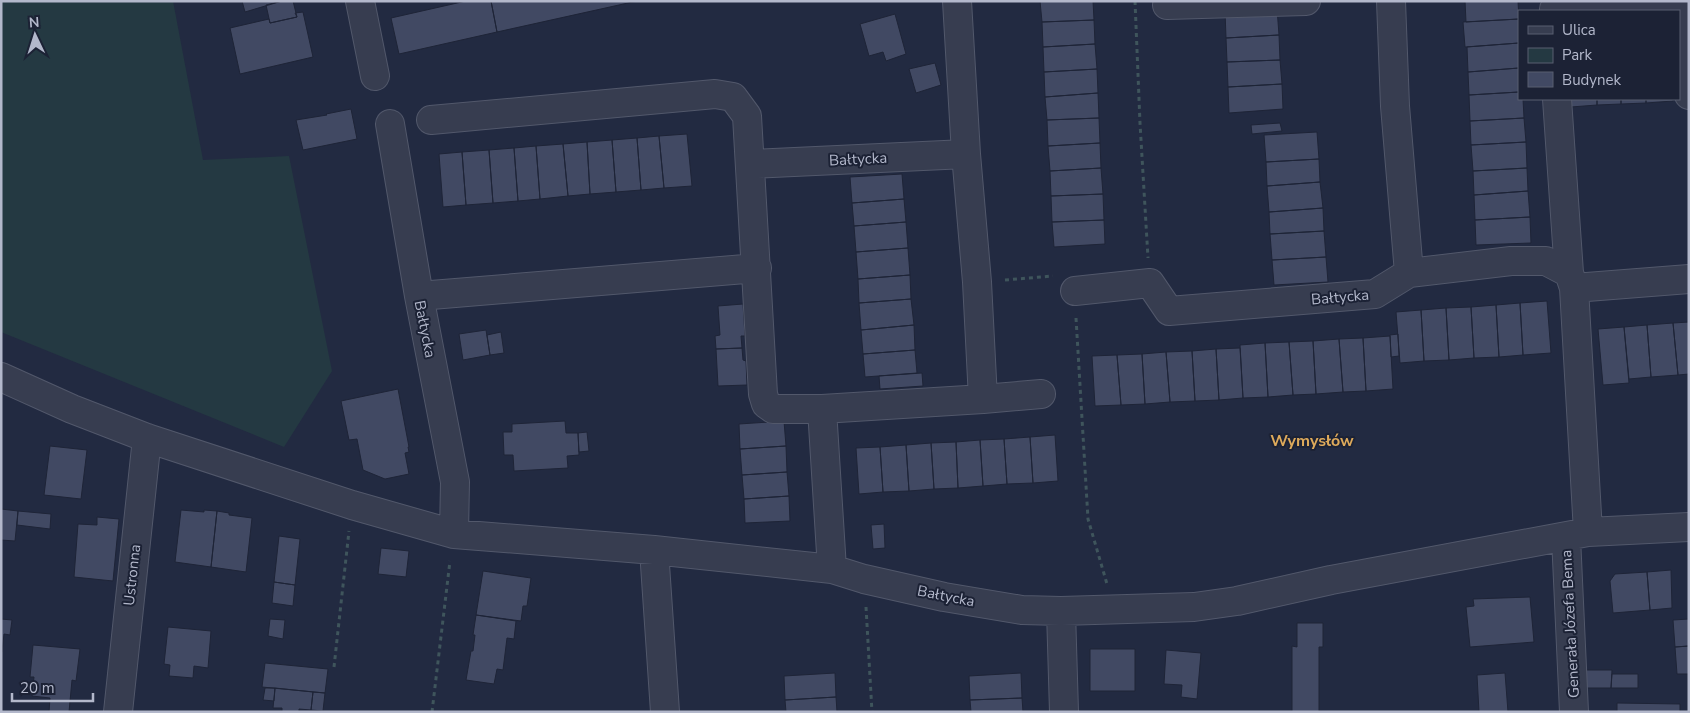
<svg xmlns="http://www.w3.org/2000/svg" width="1690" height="713" font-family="'Nunito Sans',sans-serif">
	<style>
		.green { fill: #243942 }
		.building { fill: #414963; stroke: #1e2437 }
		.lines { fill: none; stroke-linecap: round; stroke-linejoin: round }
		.minor-casing { stroke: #52586b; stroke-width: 30 }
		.path { stroke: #3f555c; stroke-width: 3; stroke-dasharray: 4 4; stroke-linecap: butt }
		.minor { stroke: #373d50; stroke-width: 28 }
		.labels { text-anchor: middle; stroke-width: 4; stroke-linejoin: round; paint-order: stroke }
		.street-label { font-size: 15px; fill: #b3b8cb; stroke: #1c2235 }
		.neighbourhood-label { font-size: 16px; font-weight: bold; fill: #deaa5b; stroke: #1c2235 }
	</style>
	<rect width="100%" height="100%" fill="#222a41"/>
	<!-- green -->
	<path class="green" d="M1 1H173L203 160 289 156 332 371 284 447 1 332Z"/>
	<!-- building -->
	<path class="building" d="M242 1H282L245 12Z
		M282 1H293L297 17 270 23 266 5Z
		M491 1H637L497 32Z
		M491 1 497 32 399 54 391 18 466 1Z
		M1040 1H1093L1094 20 1042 22Z
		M1465 1H1518L1519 19 1466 22Z
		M1277 8 1279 35 1226 38 1225 11Z
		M303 12 313 57 240 74 230 28 269 19 270 23 297 17 295 13Z
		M895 14 906 54 886 61 883 52 869 56 860 24Z
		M1519 19V43L1465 47 1463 22Z
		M1094 20 1095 44 1043 47 1042 22Z
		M1279 35 1280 60 1227 62 1226 38Z
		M1519 43V68L1468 72 1467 47Z
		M1095 44 1097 69 1044 72 1043 47Z
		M1280 60 1282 84 1228 87 1227 62Z
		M935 63 941 85 916 93 909 69Z
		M1519 68V92L1469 95 1468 72Z
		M1097 69 1098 93 1045 97 1044 72Z
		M1282 84 1283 109 1229 113 1228 87Z
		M1519 92V99H1523L1524 118 1470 121 1469 95Z
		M1098 93 1099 118 1047 120 1045 97Z
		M1571 99H1597V105L1571 107Z
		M1597 99H1621V104L1597 105Z
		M1621 99H1646V103L1621 104Z
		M1646 99H1673V101L1646 103Z
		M351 109 357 139 303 150 296 120 327 115 326 114Z
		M1099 118 1100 143 1048 146 1047 120Z
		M1524 118 1526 142 1471 145 1470 121Z
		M1280 123 1282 131 1252 134 1251 125Z
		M1317 132 1319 159 1266 162 1264 135Z
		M687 134 692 186 664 188 659 136Z
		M659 136 664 188 641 190 637 138Z
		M637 138 641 190 616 192 612 140Z
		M612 140 616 192 590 194 587 142Z
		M587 142 590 194 568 196 563 144Z
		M1526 142 1527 168 1473 171 1471 145Z
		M1100 143 1101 168 1050 171 1048 146Z
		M563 144 568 196 540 199 536 146Z
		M536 146 540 199 518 201 514 148Z
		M514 148 518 201 493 203 489 150Z
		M489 150 493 203 466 205 462 152Z
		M462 152 466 205 443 207 439 154Z
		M1319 159 1320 182 1267 186 1266 162Z
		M1101 168 1103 194 1051 196 1050 171Z
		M1527 168 1528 191 1474 195 1473 171Z
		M902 174 904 199 852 203 850 177Z
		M1320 182 1323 208 1269 212 1267 186Z
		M1528 191 1530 217 1475 220 1474 195Z
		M1103 194 1104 220 1052 222 1051 196Z
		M904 199 906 222 854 226 852 203Z
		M1323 208 1324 231 1270 234 1269 212Z
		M1530 217 1531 243 1476 245 1475 220Z
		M1104 220 1105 244 1054 247 1052 222Z
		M906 222 908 248 856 252 854 226Z
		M1324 231 1326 257 1272 260 1270 234Z
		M908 248 910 275 858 279 856 252Z
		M1326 257 1328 282 1274 285 1272 260Z
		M910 275 911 299 859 303 858 279Z
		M911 299 914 325 861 330 859 303Z
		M1547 301 1551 353 1523 355 1520 303Z
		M1520 303 1523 355 1499 357 1496 305Z
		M743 304 745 336H741L742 348 716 349 715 336 720 335 718 306Z
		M1496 305 1499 357 1474 358 1471 307Z
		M1471 307 1474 358 1449 360 1446 308Z
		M1446 308 1449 360 1424 361 1421 310Z
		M1421 310 1424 361 1400 363 1396 312Z
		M1689 322V374L1678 375 1673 323Z
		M1673 323 1678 375 1651 377 1647 325Z
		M914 325 915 350 863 354 861 330Z
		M1647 325 1651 377 1629 379 1624 327Z
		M1624 327 1629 383 1603 385 1598 329Z
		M486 330 490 355 463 360 459 334Z
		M501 332 504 353 490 355 487 335Z
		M1398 334 1399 356 1391 357 1390 335Z
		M1390 336 1393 389 1366 391 1363 338Z
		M1363 338 1366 391 1343 392 1339 339Z
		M1339 339 1343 392 1316 394 1313 341Z
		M1313 341 1316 394 1293 395 1289 342Z
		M1289 342 1293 395 1268 397 1265 343Z
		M1265 343 1268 397 1243 398 1240 345Z
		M742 348 743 360 746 361 747 385 718 386 716 349Z
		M1240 348 1243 398 1219 400 1216 349Z
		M1216 349 1219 400 1195 401 1192 351Z
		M915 350 917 373 865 377 863 354Z
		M1192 351 1195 401 1170 402 1166 352Z
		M1166 352 1170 402 1145 404 1142 354Z
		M1142 354 1145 404 1121 405 1117 355Z
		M1117 355 1121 405 1095 406 1092 356Z
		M922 373 923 386 880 389 879 376Z
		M398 389 409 447H408L409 452 405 453 409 474 385 479 363 470 357 439 349 440 341 401Z
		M565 421 566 433H578L579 455 567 456 568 468 514 471 513 455H504L503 432H512V424Z
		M784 421 786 446 740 449 739 424Z
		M587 432 589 451 579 452 578 433Z
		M1055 435 1058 481 1033 483 1030 437Z
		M1030 437 1033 483 1007 484 1004 439Z
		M1004 439 1007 484 983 486 980 440Z
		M980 440 983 486 958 488 956 442Z
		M956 442 958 488 934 489 931 443Z
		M931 443 934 489 909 491 906 445Z
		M906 445 909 491 883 492 880 447Z
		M50 446 87 450 81 499 44 495Z
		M786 446 787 472 742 475 740 449Z
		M880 447 883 492 859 494 856 448Z
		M787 472 789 496 744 499 742 475Z
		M789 496 790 521 745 523 744 499Z
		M1 509 18 511 15 541 1 540Z
		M181 510 204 512V510L217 511 211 567 175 562Z
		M18 511 51 514 50 529 17 525Z
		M217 511 229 513V515L252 518 246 572 211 567Z
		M97 517 119 519 113 581 74 577 78 524 97 525Z
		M884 524 885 548 873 549 871 525Z
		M279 536 300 539 295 585 274 582Z
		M381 548 409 551 406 577 378 574Z
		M1671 570 1672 608 1650 610 1647 572Z
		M483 571 531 578 527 606H523L521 621 476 615Z
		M1647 572 1650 610 1613 613 1610 581 1615 574Z
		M274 582 295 585 293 606 272 603Z
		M1530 597 1534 642 1470 647 1466 607 1474 606 1473 599Z
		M476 615 516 621 514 639 507 638 503 670 497 669 494 684 466 680 471 651H473L475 635H473Z
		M1 619 12 620 10 635 4 634 2 652Z
		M270 619 285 620 283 639 268 636Z
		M1689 619V646L1675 647 1673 620Z
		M1297 623H1323V647H1319V711L1335 712H1292V646L1297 647Z
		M168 627 211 631 208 668 194 666 193 678 169 676 170 665 164 664Z
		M33 645 80 649 76 681 72 680 69 712H49L50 698 32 696 34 677H30Z
		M1689 646V674H1677L1675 647Z
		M1090 649H1135V691H1090Z
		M1166 650 1201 653 1197 699 1181 697 1182 685 1164 684Z
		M265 663 328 669 325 693 262 687Z
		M1586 670H1612L1611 688H1586Z
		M835 673 836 697 785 700 784 676Z
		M1021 673 1022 698 970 700 969 676Z
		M1505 673 1508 712H1479L1477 675Z
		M1612 674H1638V688H1611Z
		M265 688H275L274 701 263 700Z
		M275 688 313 692 311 710 299 709V712H282V708H273Z
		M313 692 325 693 323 711 311 710Z
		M836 697 837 712H786L785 700Z
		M1022 698 1023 712H971L970 700Z
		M1617 703 1680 704V712H1617Z"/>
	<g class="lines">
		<!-- minor casing -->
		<g class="minor-casing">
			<path id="minor" d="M360 1 375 76
				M1391 1 1395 106 1409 273
				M1683 1 1689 95
				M1167 5 1306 1
				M1554 11V9L1683 3
				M1557 99 1569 273
				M431 120 715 94 733 97 747 116 763 394 766 404 773 409H822
				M390 124 419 296 455 482 454 534
				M751 164 966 154 957 1
				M1574 288 1588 532
				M1075 291 1150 283 1169 311 1375 294 1409 273 1511 261H1546L1569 273 1574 288 1689 279
				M419 296 757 268
				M1 377 72 409 147 438 352 505 454 534 654 550 832 569 864 579 944 597 1022 610 1061 611 1194 607 1237 601 1331 580 1588 532 1689 527
				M983 399 1041 394
				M1566 537 1574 712
				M654 550 665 712
				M832 569 822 409 983 399 977 282 966 154
				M1061 611 1064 712
				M118 712 147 438"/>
		</g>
		<!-- path -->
		<path class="path" d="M1135 1 1140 123 1148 258
			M1005 280 1053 276
			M1076 318 1088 519 1107 584
			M866 607 872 712
			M334 667 349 531
			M432 712 450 561"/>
		<!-- minor -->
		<use href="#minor" class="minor"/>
	</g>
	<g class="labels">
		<!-- street labels -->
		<g class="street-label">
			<text transform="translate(858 159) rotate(-3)" y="5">Bałtycka</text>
			<text transform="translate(1340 297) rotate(-5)" y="5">Bałtycka</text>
			<text transform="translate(425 329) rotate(79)" y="5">Bałtycka</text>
			<text transform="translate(132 575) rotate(-84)" y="5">Ustronna</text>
			<text transform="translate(946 596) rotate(11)" y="5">Bałtycka</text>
			<text transform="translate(1570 624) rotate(-93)" y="5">Generała Józefa Bema</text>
		</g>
		<!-- neighbourhood labels -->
		<g class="neighbourhood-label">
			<text x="1312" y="446">Wymysłów</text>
		</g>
	</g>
	<!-- border -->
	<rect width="1690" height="713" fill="none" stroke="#b3b8cb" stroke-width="5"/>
	<!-- legend -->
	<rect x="1518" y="10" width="162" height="90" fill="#1c2235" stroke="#585e71"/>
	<rect x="1528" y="26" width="25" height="8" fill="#373d50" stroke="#585e71"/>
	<text x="1562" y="35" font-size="15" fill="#b3b8cb">Ulica</text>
	<rect x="1528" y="48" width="25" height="15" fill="#243942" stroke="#585e71"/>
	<text x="1562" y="60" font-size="15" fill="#b3b8cb">Park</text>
	<rect x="1528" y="72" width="25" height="15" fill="#414963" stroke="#585e71"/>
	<text x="1562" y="85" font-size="15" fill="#b3b8cb">Budynek</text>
	<!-- north arrow -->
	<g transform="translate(35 35) rotate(356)" stroke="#1c2235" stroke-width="4" paint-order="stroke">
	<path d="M0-4L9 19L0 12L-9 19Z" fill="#b3b8cb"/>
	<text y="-8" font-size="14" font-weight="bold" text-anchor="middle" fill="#b3b8cb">N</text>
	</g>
	<!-- scale -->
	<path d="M12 693v8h81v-8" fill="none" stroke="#b3b8cb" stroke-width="2.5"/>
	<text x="20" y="693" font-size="15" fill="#b3b8cb" stroke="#1c2235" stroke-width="4" paint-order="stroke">20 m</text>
</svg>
